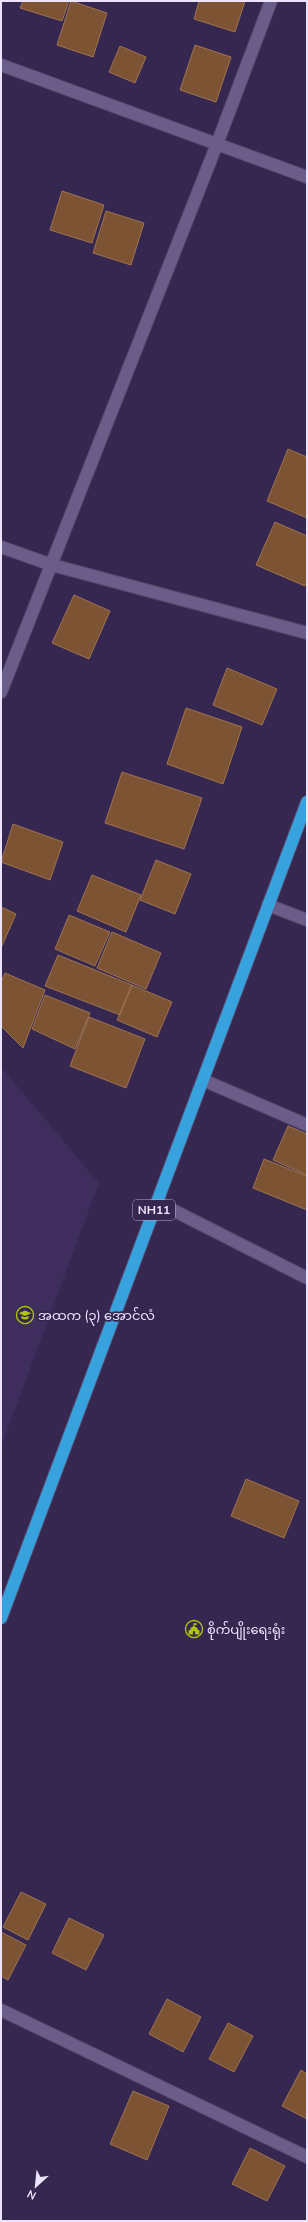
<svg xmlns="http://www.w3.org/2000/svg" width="308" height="2222" font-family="'Nunito Sans','Noto Sans Myanmar',sans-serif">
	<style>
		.built { fill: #3e2d5d }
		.building { fill: #7c5333; stroke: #9e7352 }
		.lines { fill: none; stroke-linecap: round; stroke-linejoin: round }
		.minor-casing { stroke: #534669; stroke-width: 14 }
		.highway-casing { stroke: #534669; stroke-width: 14 }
		.minor { stroke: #6b5d8a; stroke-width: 12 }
		.highway { stroke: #38a2de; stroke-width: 12 }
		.labels { text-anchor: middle; stroke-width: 3.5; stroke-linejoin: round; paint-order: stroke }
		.shield { fill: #35274f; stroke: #b5abca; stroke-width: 1 }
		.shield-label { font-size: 12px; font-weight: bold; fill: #ece4ff }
		.poi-label { font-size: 13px; fill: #ece4ff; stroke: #35274f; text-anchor: start }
	</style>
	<rect width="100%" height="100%" fill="#35274f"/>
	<!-- built -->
	<path class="built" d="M1 1067 99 1183 1 1447Z"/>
	<!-- building -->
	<path class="building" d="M23 1H69L62 21 20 8Z
		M71 1 107 13 93 57 57 45Z
		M199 1H245L235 32 194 19Z
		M195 45 231 57 216 102 180 90Z
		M120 46 146 57 135 83 109 72Z
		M62 191 104 205 92 243 50 230Z
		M106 211 144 223 131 265 93 253Z
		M288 449 307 457V518L267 501Z
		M275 522 307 536V582L305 586 256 565Z
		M74 595 110 611 89 659 52 643Z
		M227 668 277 689 262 725 213 705Z
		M186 708 242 727 223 784 167 764Z
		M122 772 202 798 184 849 105 823Z
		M13 824 63 842 50 880 1 862Z
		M156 860 191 874 175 914 140 900Z
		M92 875 141 895 126 932 77 911Z
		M1 907 16 914 1 948Z
		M69 915 110 932 95 966 55 949Z
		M112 932 161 953 146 989 97 968Z
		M58 955 132 985 120 1015 45 986Z
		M5 973 45 990 23 1048 1 1026V982Z
		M132 985 172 1002 157 1037 117 1020Z
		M45 995 90 1013 75 1049 32 1029Z
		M89 1017 145 1039 126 1088 70 1066Z
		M288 1126 307 1134V1175L273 1160Z
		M264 1159 307 1176V1210L253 1188Z
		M246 1479 299 1501 284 1538 231 1516Z
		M21 1892 46 1904 28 1940 3 1927Z
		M69 1918 104 1935 86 1970 52 1953Z
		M1 1932 26 1945 8 1980 1 1976Z
		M167 1999 201 2017 183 2052 149 2034Z
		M228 2023 253 2036 234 2072 209 2059Z
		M301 2070 307 2074V2119L282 2106Z
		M133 2091 169 2106 147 2160 110 2144Z
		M250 2148 285 2166 267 2201 232 2184Z"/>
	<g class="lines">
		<!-- minor casing -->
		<g class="minor-casing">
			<path id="minor" d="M1 65 307 177
				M1 547 52 565 307 633
				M1 692 217 144 271 1
				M268 905 307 920
				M203 1080 307 1125
				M157 1202 307 1278
				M1 2010 307 2157"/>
		</g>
		<!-- highway casing -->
		<g class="highway-casing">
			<path id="highway" d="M1 1618 307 802"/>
		</g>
		<!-- minor -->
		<use href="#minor" class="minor"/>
		<!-- highway -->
		<use href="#highway" class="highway"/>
	</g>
	<!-- icons -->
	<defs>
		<g id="school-ring" transform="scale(0.9)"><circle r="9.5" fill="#35274f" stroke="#adc60d" stroke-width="1.5"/><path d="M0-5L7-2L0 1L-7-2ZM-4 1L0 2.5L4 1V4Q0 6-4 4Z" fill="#adc60d"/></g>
		<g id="civic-ring" transform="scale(0.9)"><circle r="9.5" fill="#35274f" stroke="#adc60d" stroke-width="1.5"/><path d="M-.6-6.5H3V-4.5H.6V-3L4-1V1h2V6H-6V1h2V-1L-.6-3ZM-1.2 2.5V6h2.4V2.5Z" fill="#adc60d"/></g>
	</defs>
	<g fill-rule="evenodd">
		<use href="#school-ring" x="25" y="1315"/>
		<use href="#civic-ring" x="194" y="1629"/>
	</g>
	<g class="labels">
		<!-- shield labels -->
		<rect class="shield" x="133" y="1200" width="42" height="20" rx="3"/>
		<g class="shield-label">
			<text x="154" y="1214">NH11</text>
		</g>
		<!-- poi labels -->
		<g class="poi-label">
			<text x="38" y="1320">အထက (၃) အောင်လံ</text>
			<text x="207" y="1634">စိုက်ပျိုးရေးရုံး</text>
		</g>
	</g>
	<!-- border -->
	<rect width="308" height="2222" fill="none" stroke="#ece4ff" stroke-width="4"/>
	<!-- north arrow -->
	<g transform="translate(36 2186) rotate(207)" stroke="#35274f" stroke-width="3" paint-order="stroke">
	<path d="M0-3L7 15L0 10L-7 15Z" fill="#ece4ff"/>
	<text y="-6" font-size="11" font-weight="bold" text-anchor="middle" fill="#ece4ff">N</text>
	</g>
</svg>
